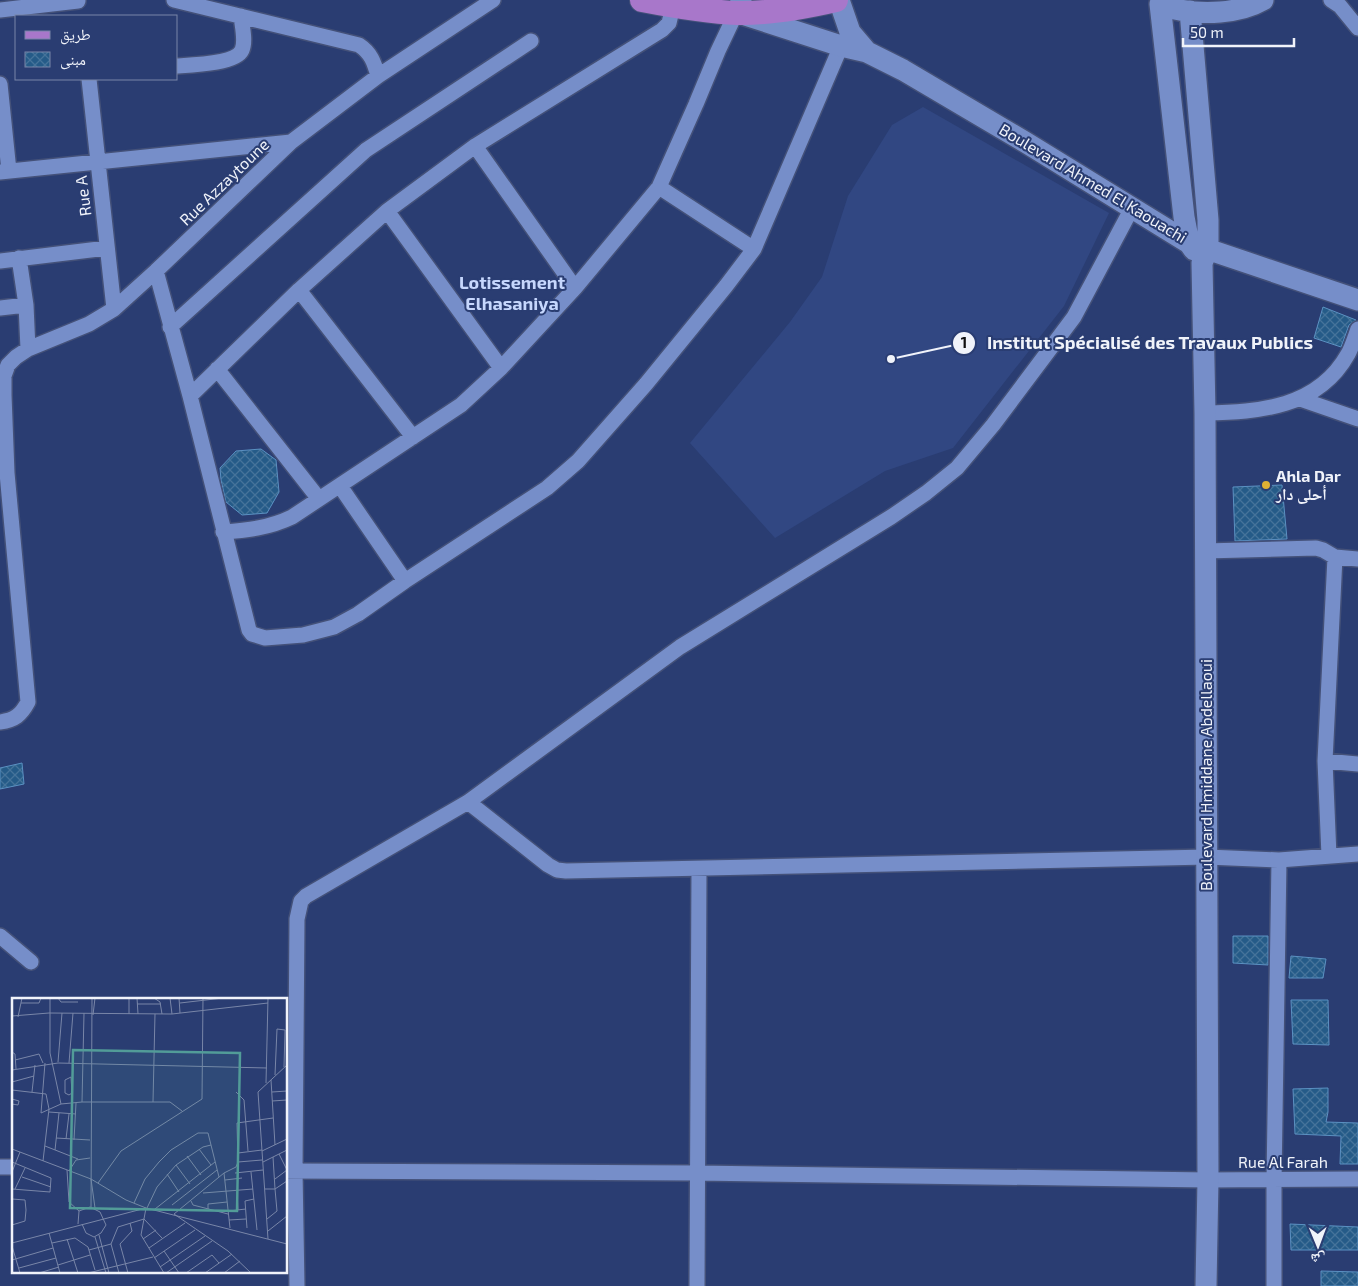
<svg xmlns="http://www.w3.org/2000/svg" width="1358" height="1286" font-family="'Exo 2','Noto Naskh Arabic',sans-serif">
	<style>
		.built { fill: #314782 }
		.building { fill: url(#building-cross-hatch); stroke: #5b91c2 }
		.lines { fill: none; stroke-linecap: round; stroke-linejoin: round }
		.street-casing { stroke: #445179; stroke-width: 18 }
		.secondary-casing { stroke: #445179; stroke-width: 24 }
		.primary-casing { stroke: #445179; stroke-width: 26 }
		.street { stroke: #768ec9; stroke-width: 15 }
		.secondary { stroke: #768ec9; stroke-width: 21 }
		.primary { stroke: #a877ca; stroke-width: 24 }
		.poi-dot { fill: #dfb034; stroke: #2a3d72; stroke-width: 2 }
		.labels { text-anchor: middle; stroke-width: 4; stroke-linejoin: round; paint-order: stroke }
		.street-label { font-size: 16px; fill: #f0f3fa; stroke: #2a3d72 }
		.poi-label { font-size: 16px; font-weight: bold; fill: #f0f3fa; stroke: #2a3d72; text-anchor: start }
		.neighbourhood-label { font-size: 18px; font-weight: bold; fill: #c6d7fd; stroke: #2a3d72 }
		.inset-road { fill: none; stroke: #7986a8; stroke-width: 1 }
		.view { fill: #529c98; fill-opacity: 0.15; stroke: #529c98; stroke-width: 2.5 }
		.inset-edge { fill: none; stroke: #f0f3fa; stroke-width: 2.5 }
		.leader { fill: none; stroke: #f0f3fa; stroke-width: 2 }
		.callout-dot { fill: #f0f3fa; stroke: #2a3d72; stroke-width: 2 }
		.mark-label { font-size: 15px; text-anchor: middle; font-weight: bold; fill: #111 }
		.callout-label { font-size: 18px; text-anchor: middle; font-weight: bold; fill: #f0f3fa; stroke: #2a3d72; stroke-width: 4; stroke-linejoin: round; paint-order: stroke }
	</style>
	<defs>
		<pattern id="building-cross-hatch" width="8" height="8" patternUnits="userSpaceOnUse" patternTransform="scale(1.25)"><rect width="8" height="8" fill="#255b88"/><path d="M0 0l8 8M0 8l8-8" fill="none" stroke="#45739a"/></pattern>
	</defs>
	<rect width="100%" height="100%" fill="#2a3d72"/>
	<!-- built -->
	<path class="built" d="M923 107 1109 213 1064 306 953 448 885 471 775 538 690 443 790 322 822 277 848 196 892 125Z"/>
	<!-- building -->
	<path class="building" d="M1323 307 1356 320 1349 325 1341 347 1314 338Z
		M261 449 276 460 279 492 267 513 242 515 226 502 221 480 220 468 236 451Z
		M1282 485 1287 539 1235 541 1233 487Z
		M22 763 24 784 0 789V768Z
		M1233 936H1268V965L1233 963Z
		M1291 956 1326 959 1323 978H1289Z
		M1291 1000H1328L1329 1045 1293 1044Z
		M1328 1088V1112L1326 1122 1358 1123V1164H1340L1341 1136 1295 1134 1293 1089Z
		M1290 1224 1358 1227V1250H1291Z
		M1321 1271 1358 1272V1286H1321Z"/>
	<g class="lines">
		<!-- street casing -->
		<g class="street-casing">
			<path id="street" d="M174 0 359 45C371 53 374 62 378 76
				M1331 0 1340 6 1358 28
				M0 10 78 1
				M176 66C191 65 236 64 242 50 246 41 242 26 241 16
				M89 79 114 309
				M0 84 9 171
				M475 146 575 288
				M0 172 291 142
				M659 187 754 249
				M387 211 501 368
				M19 258 26 305 28 349
				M0 261 107 248
				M156 271 190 396 249 630 252 634 265 638 303 635 334 627 358 614 405 581 547 488 578 461 646 384 726 286 754 249 841 46
				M299 290 413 437
				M0 308 26 305
				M170 327 366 150 531 41
				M217 369 319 499
				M0 395H4V376L8 365 16 357 28 349 89 324 114 309 156 271 291 142 378 76 493 0
				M190 396 299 290 387 211 475 146 662 30 669 23 673 6
				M1300 399 1358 419
				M1205 413C1259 412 1318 408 1348 354 1352 347 1355 337 1358 329
				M340 486 405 581
				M223 532C248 530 269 528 292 517L461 405 501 368 575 288 659 187 696 104 718 51 736 13
				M1205 551 1316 548 1323 550 1335 557 1358 559
				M0 722C15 720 21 715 28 702L7 473 4 395
				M1325 761 1358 764
				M468 802 548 865 557 870 566 871 1207 857 1279 860 1358 854
				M1329 856 1325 761 1335 557
				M0 936 31 962
				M0 1167H14
				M286 1171 697 1173 1208 1180 1358 1179
				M297 1286 295 1171 297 919 301 901 306 896 468 802 680 647 891 517 926 493 957 468 993 425 1074 317 1132 208
				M697 1286 699 869
				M1274 1286V1180L1279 860"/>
		</g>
		<!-- secondary casing -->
		<g class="secondary-casing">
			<path id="secondary" d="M741 0 739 13 841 46 867 52 903 70 1025 142 1189 243 1358 300
				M839 0 850 32 867 52
				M1160 4 1184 217 1189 243 1194 250
				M1175 9C1202 15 1239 14 1263 0
				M1190 11 1208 220V248L1202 263 1205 413 1208 1180 1206 1286"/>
		</g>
		<!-- primary casing -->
		<g class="primary-casing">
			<path id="primary" d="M642 0C673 6 706 12 737 13 770 14 805 7 836 0"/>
		</g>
		<!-- street -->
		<use href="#street" class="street"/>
		<!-- secondary -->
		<use href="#secondary" class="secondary"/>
		<!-- primary -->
		<use href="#primary" class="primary"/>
	</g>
	<!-- markers -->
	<circle class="poi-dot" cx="1266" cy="485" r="5"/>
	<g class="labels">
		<!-- street labels -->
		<g class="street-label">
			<text transform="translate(224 182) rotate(-44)" y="6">Rue Azzaytoune</text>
			<text transform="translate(1093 183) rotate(31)" y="6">Boulevard Ahmed El Kaouachi</text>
			<text transform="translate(83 196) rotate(-97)" y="6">Rue A</text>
			<text transform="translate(1206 775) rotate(-90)" y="6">Boulevard Hmiddane Abdellaoui</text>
			<text x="1283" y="1168">Rue Al Farah</text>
		</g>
		<!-- poi labels -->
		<g class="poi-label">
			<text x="1276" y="482">Ahla Dar<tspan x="1276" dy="18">أحلى دار</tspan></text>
		</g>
		<!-- neighbourhood labels -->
		<g class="neighbourhood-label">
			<text x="512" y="289">Lotissement<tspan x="512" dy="21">Elhasaniya</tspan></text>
		</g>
	</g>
	<!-- overview -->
	<g transform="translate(12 998)">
		<rect width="275" height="275" fill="#2a3d72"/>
		<path class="inset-road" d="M38 0V55L49 106M46 0 49 4H66M117 0V16M125 0 126 16M142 0 148 4 150 16M158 0 160 16M167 0 168 15M9 5H27L29 0M168 5 211 0M125 6H149M81 17 83 0M0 18 37 15 160 16 256 5M6 19 10 0M0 54 3 56 4 71M3 62 27 56 31 65M46 64 50 15M33 65 29 115 49 106 70 104H158L170 113M57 65 61 15M0 72 46 65 255 70M263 77 265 31 273 32 272 69M59 79 60 95 57 97 53 95V82ZM259 82 263 147M0 84 22 78M254 85 256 0M0 92 34 96 37 111 31 163M20 94 23 67M224 94 232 102 236 153M260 94 275 93M0 101 7 103 6 107 0 106M260 103 275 102M70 104 72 15M141 104 143 16M37 114 64 116M44 140 78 142M54 141 57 116M62 142 64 105M33 148 66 161M0 151 79 181 114 202 134 210 129 237 152 275M187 151 199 167M43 152 47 115M250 153 275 141M226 155 250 152M267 156 275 172M175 158 189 177M261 159 263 191 275 183M0 164 39 180 38 194 0 191M226 164 225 125 261 120M251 164 275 152M164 167 178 186M55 172 57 204 67 213M57 173 64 162 78 160M0 174 8 154M239 174 245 232M212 175 218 230M223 175 251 172M155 176 167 194M10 179 39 189M79 181 83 210M263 181 275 172M213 182 230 180M86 185 109 153 190 101 191 0M3 191 13 170M253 191H263L265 213 255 221M225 192 226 212M191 195 241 191M0 201 13 202 14 212 13 223 0 227M179 203 181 207 216 216M122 205 133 181 147 164 159 152 186 135H196L207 179M160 207 205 172M79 209 80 0M135 210 145 189 164 167 191 149 199 147M143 211 203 164M196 211V206L215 204M216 213 234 211M217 222 234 221M66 226 67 213 78 209 88 214 94 227 89 235 82 239 74 235 70 226M235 230 233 203 242 201M256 233 275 218M37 235 48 275M87 237 97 275M83 239 94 275M55 241 66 275M131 241 144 232M256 241 246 94 275 67M0 245 134 210 275 246M40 245 63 240 76 249 83 272M99 246 106 229 132 221 150 240M99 246 107 275M0 248 8 275M137 250 173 225M77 252 99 246M152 253 167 275M142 260 183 232M0 262 41 250M46 267 78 257M148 269 193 238M7 270 44 260M27 275 47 269M76 275 141 259M116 275 108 246 120 233 118 225M154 275 200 243M174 275 200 257 207 265M193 275 220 256M212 275 228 263M239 275 216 253 162 216 212 175 224 169 226 164 250 162"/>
		<path class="view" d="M61 52 228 55 225 213 58 210Z"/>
		<rect width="275" height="275" class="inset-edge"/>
	</g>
	<!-- callouts -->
	<path class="leader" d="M891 359L964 343"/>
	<g class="callout-dot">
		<circle cx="891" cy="359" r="5"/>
		<circle cx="964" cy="343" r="12"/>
	</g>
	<g class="mark-label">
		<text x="964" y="348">1</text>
	</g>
	<g class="callout-label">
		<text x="1150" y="349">Institut Spécialisé des Travaux Publics</text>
	</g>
	<!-- legend -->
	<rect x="15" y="15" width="162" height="65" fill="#2a3d72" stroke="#7986a8"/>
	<rect x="25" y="31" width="25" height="8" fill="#a877ca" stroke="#7986a8"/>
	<text x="60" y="40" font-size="15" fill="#f0f3fa">طريق</text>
	<rect x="25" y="52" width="25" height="15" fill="url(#building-cross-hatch)" stroke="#7986a8"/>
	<text x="60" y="65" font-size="15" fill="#f0f3fa">مبنى</text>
	<!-- north arrow -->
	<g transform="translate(1318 1246) rotate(179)" stroke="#2a3d72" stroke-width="4" paint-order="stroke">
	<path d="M0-4L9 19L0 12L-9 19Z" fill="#f0f3fa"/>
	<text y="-8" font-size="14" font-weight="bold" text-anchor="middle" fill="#f0f3fa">ش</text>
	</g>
	<!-- scale -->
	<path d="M1183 38v8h111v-8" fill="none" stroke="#f0f3fa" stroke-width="2.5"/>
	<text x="1190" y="38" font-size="15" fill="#f0f3fa" stroke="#2a3d72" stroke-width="4" paint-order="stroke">50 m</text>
</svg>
